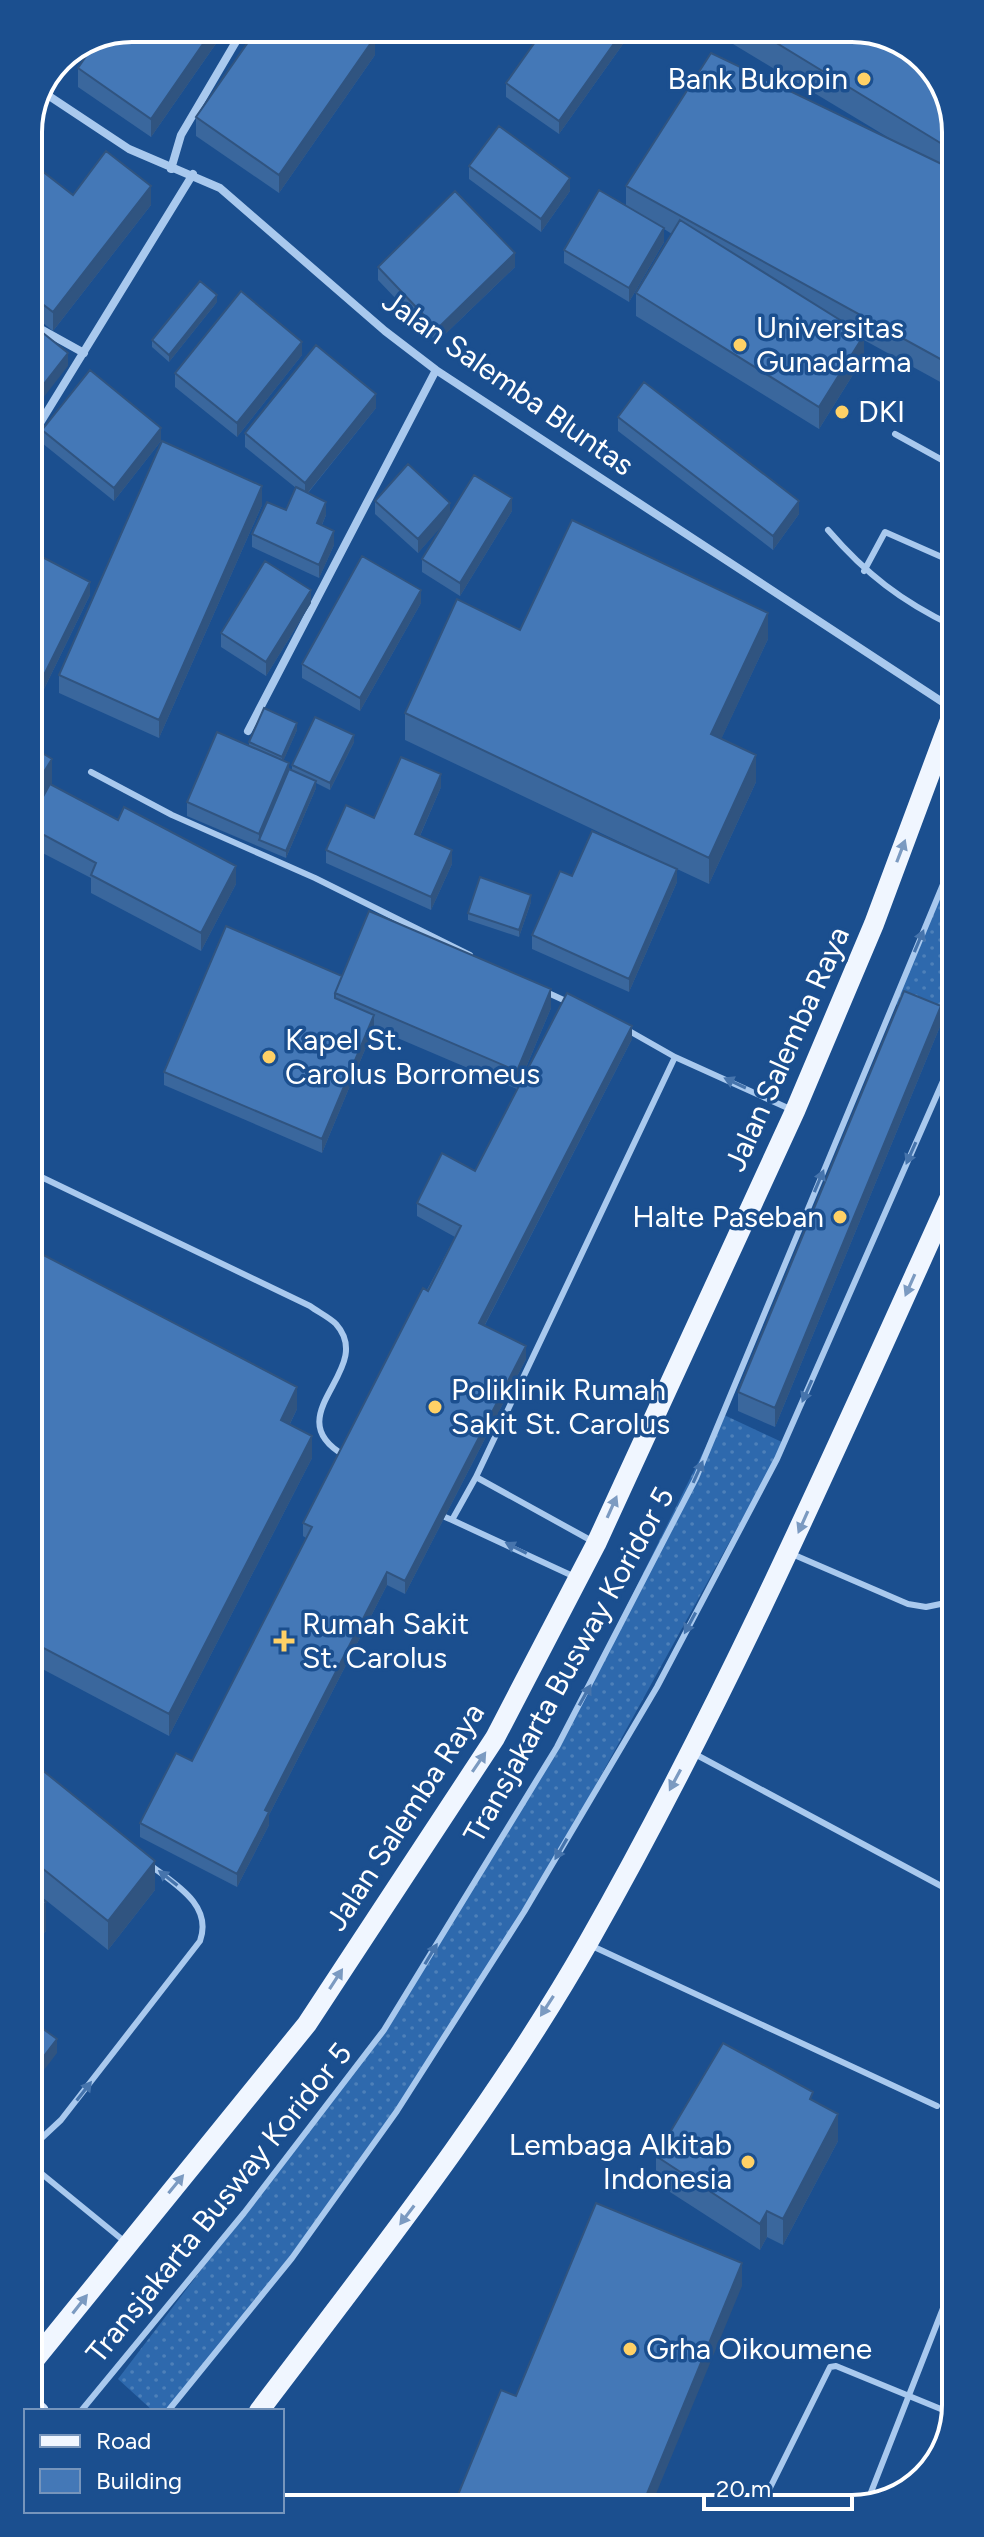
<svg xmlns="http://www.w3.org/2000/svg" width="984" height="2537" font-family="Figtree,sans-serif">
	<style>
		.grass { fill: url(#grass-dots) }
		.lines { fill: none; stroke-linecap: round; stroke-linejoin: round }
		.service { stroke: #a9c9ee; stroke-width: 6 }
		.minor { stroke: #a9c9ee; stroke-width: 8 }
		.secondary { stroke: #d6e6fa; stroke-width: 16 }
		.primary { stroke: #f0f6ff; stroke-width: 20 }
		.wall { fill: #3a679d }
		.shaded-wall { fill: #305480 }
		.building { fill: #4478b7; stroke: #305480; stroke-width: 2 }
		.oneway { fill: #7b9ac1 }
		.oneway2 { fill: #4674ac }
		.poi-dot { fill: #ffd166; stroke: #1b4f8f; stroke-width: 3 }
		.labels { text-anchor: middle; stroke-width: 7; stroke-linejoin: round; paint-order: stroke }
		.poi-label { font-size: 30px; fill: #fff; stroke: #1b4f8f; text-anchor: start }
		.street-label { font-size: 30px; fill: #fff; stroke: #1b4f8f }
		.rim { fill: none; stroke: #fff; stroke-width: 4 }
	</style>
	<defs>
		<pattern id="grass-dots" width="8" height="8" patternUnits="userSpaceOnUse" patternTransform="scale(2)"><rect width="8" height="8" fill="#2e69ad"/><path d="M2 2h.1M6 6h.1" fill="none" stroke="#4d80b9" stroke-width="1.8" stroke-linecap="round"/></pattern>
	</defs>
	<rect width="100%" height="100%" fill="#1b4f8f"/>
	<!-- grass -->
	<path class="grass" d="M954 857V1029L893 1003Z
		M722 1414 784 1443 545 1877 384 2129 244 2318 168 2411H153L118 2379 384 2030 557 1747Z"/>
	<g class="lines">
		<!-- service -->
		<path class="service" d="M895 434 953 466
			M828 530C866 574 901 601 953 626
			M864 571 885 532 953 562
			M91 772 172 815 315 878 470 955
			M544 991 570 1003
			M624 1028 675 1057 790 1109
			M35 1174 310 1306C318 1312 329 1317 336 1324 377 1370 275 1415 344 1455
			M476 1477 592 1541
			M445 1517 452 1520 476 1477 675 1057
			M452 1520 575 1577
			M792 1554 908 1604 926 1607 955 1601
			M693 1753 943 1887 955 1903
			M592 1946 937 2106
			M31 2148 61 2120 200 1941C213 1905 175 1884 150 1865
			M31 2165 124 2241
			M81 2411 244 2213 384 2030 557 1747 696 1478 954 858
			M168 2411 292 2258 397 2111 524 1912 657 1687 777 1459 954 1056
			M866 2505 956 2275
			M761 2506 830 2367 836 2366 953 2414"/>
		<!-- minor -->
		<path class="minor" d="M43 92 129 149 220 188 385 331 436 370 953 709
			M171 169 181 135 244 28
			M28 322 84 353
			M29 441 193 174
			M248 731 436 370"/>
		<!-- secondary -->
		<path class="secondary" d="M32 2403 41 2411"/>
		<!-- primary -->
		<path class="primary" d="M32 2363 307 2024 495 1738 596 1544 795 1111 874 924 953 712
			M259 2411C374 2259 494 2108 589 1941 727 1698 839 1442 954 1188"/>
	</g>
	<!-- wall -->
	<path class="wall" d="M222 28V35L151 137 78 87V68Z
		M628 28V37L559 134 506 97V83Z
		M733 28H859L952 105 953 389 864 340V357L819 429 636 316V293L672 234 664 229V242L629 302 564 263V250L626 206V186L894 141 733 44Z
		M375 55 279 193 196 136V117Z
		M469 166 570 191 541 232 469 179Z
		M28 188 151 205 53 331 28 311Z
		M378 267H515L437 342 378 280Z
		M217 302 169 362 152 347V340Z
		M302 355 237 437 175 387V373Z
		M376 408 308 493 326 515 322 525 334 545 319 578 252 547V534L286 510 296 488 245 447V433Z
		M618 417 799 514 773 550 618 431Z
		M42 430 161 441 114 501 42 443Z
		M375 501 450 513 512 511 460 596 422 572V559L443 524 418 553 375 514Z
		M262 505 159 738 59 693V675Z
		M29 550 90 595 44 689 29 681Z
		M311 603 266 676 221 647V633Z
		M421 603 360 711 302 678V664Z
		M520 630 768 639 721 739 756 782 709 884 677 869V882L629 992 532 949V935L572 876 664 863 405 740V713Z
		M297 730 283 761 289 769 292 771V765L354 742 330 790 316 783V788L286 858 187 816V802L249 746V742Z
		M29 745 52 786 236 884 201 951 91 893V878L29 846Z
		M441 787 420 836 452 864 431 910 326 863V850L374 818Z
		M531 902 519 937 468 920V913Z
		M342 976 551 1008 517 1089 374 1028 322 1153 164 1085V1072Z
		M941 1024 775 1427 738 1411V1392Z
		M632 1039 485 1325 526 1359 405 1594 387 1585 269 1815V1825L237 1887 140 1837V1823L192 1761 306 1538 303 1536V1523L455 1237 417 1216V1203L475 1171Z
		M30 1248 297 1409 290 1424 312 1458 169 1736 31 1663Z
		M31 1761 155 1890 108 1950 32 1889 46 1931 31 1950Z
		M813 2101 838 2141 783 2245 767 2237 760 2250 656 2183V2156Z"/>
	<!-- shaded-wall -->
	<path class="shaded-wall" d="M214 28H222V35L151 137V119Z
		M625 28H628V37L559 134V121Z
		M375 37V55L279 193V175Z
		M68 54 59 68V58Z
		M570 178V191L541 232V219Z
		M151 186V205L53 331V312Z
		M664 228V242L629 302V288Z
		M515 253V267L437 342V329Z
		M217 295V302L169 362V355Z
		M864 335V357L819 429V407Z
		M302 342V355L237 437V423Z
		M68 353V366L29 416V403Z
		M376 394V408L305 496V483Z
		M161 428V441L114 501V488Z
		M262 486V505L159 738V720Z
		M512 498V511L460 596V583Z
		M799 501V514L773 550V536Z
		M326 502V515L317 536V523Z
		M450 503V517L418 553V539Z
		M334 531V545L319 578V565Z
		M90 582V595L44 689V675Z
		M311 590V603L266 676V662Z
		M421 590V603L360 711V698Z
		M768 613V639L711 761V734Z
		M297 723V730L282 764V757Z
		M354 735V742L330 790V783Z
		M756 755V782L709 884V858Z
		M52 759V786L29 823V796Z
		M289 763V776L259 840V834Z
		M441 774V787L415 847V834Z
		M316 781V788L286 858V851Z
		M452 850V864L431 910V897Z
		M236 866V884L201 951V933Z
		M677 869V882L629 992V979Z
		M531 895V902L519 937V930Z
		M551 989V1008L517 1089V1071Z
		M941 1006V1024L775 1427V1408Z
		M374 1015V1028L322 1153V1139Z
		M632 1026V1039L479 1336V1323Z
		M526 1346V1359L405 1594V1581Z
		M297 1387V1409L281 1442V1420Z
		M312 1436V1458L169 1736V1714Z
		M387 1572V1585L269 1815V1825L237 1887V1874L265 1810Z
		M32 1860V1889L31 1890V1861Z
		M155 1861V1890L108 1950V1921Z
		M46 1902V1931L31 1950V1921Z
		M57 2039V2053L31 2087V2073Z
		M838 2114V2141L783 2245V2219Z
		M767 2211V2237L760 2250V2224Z
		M742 2263V2286L651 2506H642Z"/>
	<!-- building -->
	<path class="building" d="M132 28H214L151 119 78 68 95 43Z
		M258 28H362L375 37 279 175 196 117Z
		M545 28H625L559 121 506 83Z
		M752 28H859L920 54 952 105V150Z
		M711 53 952 169 953 366 626 186Z
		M499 126 570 178 541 219 469 166Z
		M106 151 151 186 53 312 28 293V188L42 171 73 195Z
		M599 190 664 228 629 288 564 250Z
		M455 191 515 253 437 329 378 267Z
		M680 220 864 335 819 407 636 293Z
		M200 281 217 295 169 355 152 340Z
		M241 291 302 342 237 423 175 373Z
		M28 321 68 353 29 403Z
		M316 345 376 394 305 483 245 433Z
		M90 370 161 428 114 488 42 430Z
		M644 382 799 501 773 536 618 417Z
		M162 441 262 486 159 720 59 675Z
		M408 464 450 503 418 539 375 501Z
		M474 475 512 498 460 583 422 559Z
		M296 487 326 502 317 523 334 531 319 565 252 534 267 502 286 510Z
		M572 520 768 613 711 734 756 755 709 858 405 713 457 599 520 630Z
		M29 550 90 582 44 675 29 668Z
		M362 556 421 590 360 698 302 664Z
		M265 561 311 590 266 662 221 633Z
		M264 708 297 723 282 757 249 742Z
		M315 717 354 735 330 783 292 765Z
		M217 732 289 763 259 834 187 802Z
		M29 745 52 759 29 796Z
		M401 757 441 774 415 834 452 850 431 897 326 850 346 805 374 818Z
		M289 769 316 781 286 851 259 840Z
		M50 784 118 820 124 807 236 866 201 933 91 875 96 863 29 827V822Z
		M592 831 677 869 629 979 532 935 560 871 572 876Z
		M480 877 531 895 519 930 468 913Z
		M369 911 551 989 517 1071 335 993Z
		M226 926 342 976 335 993V998L374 1015 322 1139 164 1072Z
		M904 991 941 1006 775 1408 738 1392Z
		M567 993 632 1026 479 1323 526 1346 405 1581 387 1572 265 1810 269 1812 237 1874 140 1823 176 1753 192 1761 312 1527 303 1523 423 1288 428 1291 461 1226 417 1203 442 1153 475 1171Z
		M30 1248 297 1387 281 1420 312 1436 169 1714 30 1641Z
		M31 1761 155 1861 108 1921 32 1860 31 1861Z
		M31 1890 46 1902 31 1921Z
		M31 2020 57 2039 31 2073Z
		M723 2043 813 2092 810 2099 838 2114 783 2219 767 2211 760 2224 656 2156Z
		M596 2203 742 2263 642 2506 453 2507 501 2390 516 2396Z"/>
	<!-- one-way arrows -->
	<defs><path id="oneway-solid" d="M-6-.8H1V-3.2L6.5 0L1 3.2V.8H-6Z" transform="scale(2)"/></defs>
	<g class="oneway">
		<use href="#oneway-solid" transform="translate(901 851) rotate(-69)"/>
		<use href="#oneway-solid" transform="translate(910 1285) rotate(114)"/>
		<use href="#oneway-solid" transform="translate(612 1507) rotate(-66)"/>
		<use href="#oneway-solid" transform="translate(803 1522) rotate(114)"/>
		<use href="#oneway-solid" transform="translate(479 1762) rotate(-56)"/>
		<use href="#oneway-solid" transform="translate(675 1780) rotate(118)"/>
		<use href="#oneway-solid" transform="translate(336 1979) rotate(-57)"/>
		<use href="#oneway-solid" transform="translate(547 2006) rotate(123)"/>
		<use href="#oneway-solid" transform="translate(176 2184) rotate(-51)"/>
		<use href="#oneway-solid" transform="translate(407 2215) rotate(127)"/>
		<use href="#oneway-solid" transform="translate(80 2304) rotate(-52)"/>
	</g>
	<g class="oneway2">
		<use href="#oneway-solid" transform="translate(919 941) rotate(-67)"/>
		<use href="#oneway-solid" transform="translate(735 1083) rotate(-155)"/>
		<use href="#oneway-solid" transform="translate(911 1153) rotate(114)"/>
		<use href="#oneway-solid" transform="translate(819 1181) rotate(-67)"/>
		<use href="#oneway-solid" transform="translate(807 1391) rotate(114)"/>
		<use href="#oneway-solid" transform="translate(698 1472) rotate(-66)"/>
		<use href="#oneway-solid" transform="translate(516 1548) rotate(-153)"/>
		<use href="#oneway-solid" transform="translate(690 1623) rotate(118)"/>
		<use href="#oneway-solid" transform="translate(585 1695) rotate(-61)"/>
		<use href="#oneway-solid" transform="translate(561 1849) rotate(120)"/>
		<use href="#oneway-solid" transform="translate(168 1878) rotate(-142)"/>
		<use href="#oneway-solid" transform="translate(431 1954) rotate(-59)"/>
		<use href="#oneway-solid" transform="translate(84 2091) rotate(-52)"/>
	</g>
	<!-- markers -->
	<g class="poi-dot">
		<circle cx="864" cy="79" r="8"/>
		<circle cx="740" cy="345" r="8"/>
		<circle cx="842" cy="412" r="8"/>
		<circle cx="269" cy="1057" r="8"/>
		<circle cx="840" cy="1217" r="8"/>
		<circle cx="435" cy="1407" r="8"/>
		<path d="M280 1629h8v8h8v8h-8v8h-8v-8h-8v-8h8z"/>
		<circle cx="748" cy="2162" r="8"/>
		<circle cx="630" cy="2349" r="8"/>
	</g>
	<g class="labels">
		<!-- poi labels -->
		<g class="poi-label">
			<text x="848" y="89" text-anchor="end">Bank Bukopin</text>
			<text x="756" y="338">Universitas<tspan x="756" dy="34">Gunadarma</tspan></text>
			<text x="858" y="422">DKI</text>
			<text x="285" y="1050">Kapel St.<tspan x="285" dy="34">Carolus Borromeus</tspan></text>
			<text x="824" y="1227" text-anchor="end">Halte Paseban</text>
			<text x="451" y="1400">Poliklinik Rumah<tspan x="451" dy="34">Sakit St. Carolus</tspan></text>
			<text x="302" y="1634">Rumah Sakit<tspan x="302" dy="34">St. Carolus</tspan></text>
			<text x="732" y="2155" text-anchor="end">Lembaga Alkitab<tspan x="732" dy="34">Indonesia</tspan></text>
			<text x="646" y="2359">Grha Oikoumene</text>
		</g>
		<!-- street labels -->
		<g class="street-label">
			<text transform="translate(508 383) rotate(35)" y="10">Jalan Salemba Bluntas</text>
			<text transform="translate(787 1049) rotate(-66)" y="10">Jalan Salemba Raya</text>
			<text transform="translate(569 1665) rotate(-61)" y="10">Transjakarta Busway Koridor 5</text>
			<text transform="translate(405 1817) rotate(-57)" y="10">Jalan Salemba Raya</text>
			<text transform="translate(219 2203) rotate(-51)" y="10">Transjakarta Busway Koridor 5</text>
		</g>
	</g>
	<!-- crop -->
	<path d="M0 0H984V2537H0ZM132 42H852A90 90 0 0 1 942 132V2405A90 90 0 0 1 852 2495H132A90 90 0 0 1 42 2405V132A90 90 0 0 1 132 42Z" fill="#1b4f8f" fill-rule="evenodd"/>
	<path class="rim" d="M132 42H852A90 90 0 0 1 942 132V2405A90 90 0 0 1 852 2495H132A90 90 0 0 1 42 2405V132A90 90 0 0 1 132 42Z"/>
	<!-- legend -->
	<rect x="24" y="2409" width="260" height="104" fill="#1b4f8f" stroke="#7695bc" stroke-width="2"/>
	<rect x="40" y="2435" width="40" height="12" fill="#f0f6ff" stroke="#7695bc" stroke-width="2"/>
	<text x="96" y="2449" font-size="24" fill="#ffffff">Road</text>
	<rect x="40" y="2469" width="40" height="24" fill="#4478b7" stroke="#7695bc" stroke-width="2"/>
	<text x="96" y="2489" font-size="24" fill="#ffffff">Building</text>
	<!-- scale -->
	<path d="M704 2497v12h148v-12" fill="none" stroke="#ffffff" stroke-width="4"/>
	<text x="716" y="2497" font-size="24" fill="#ffffff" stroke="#1b4f8f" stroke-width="6" paint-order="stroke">20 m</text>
</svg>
